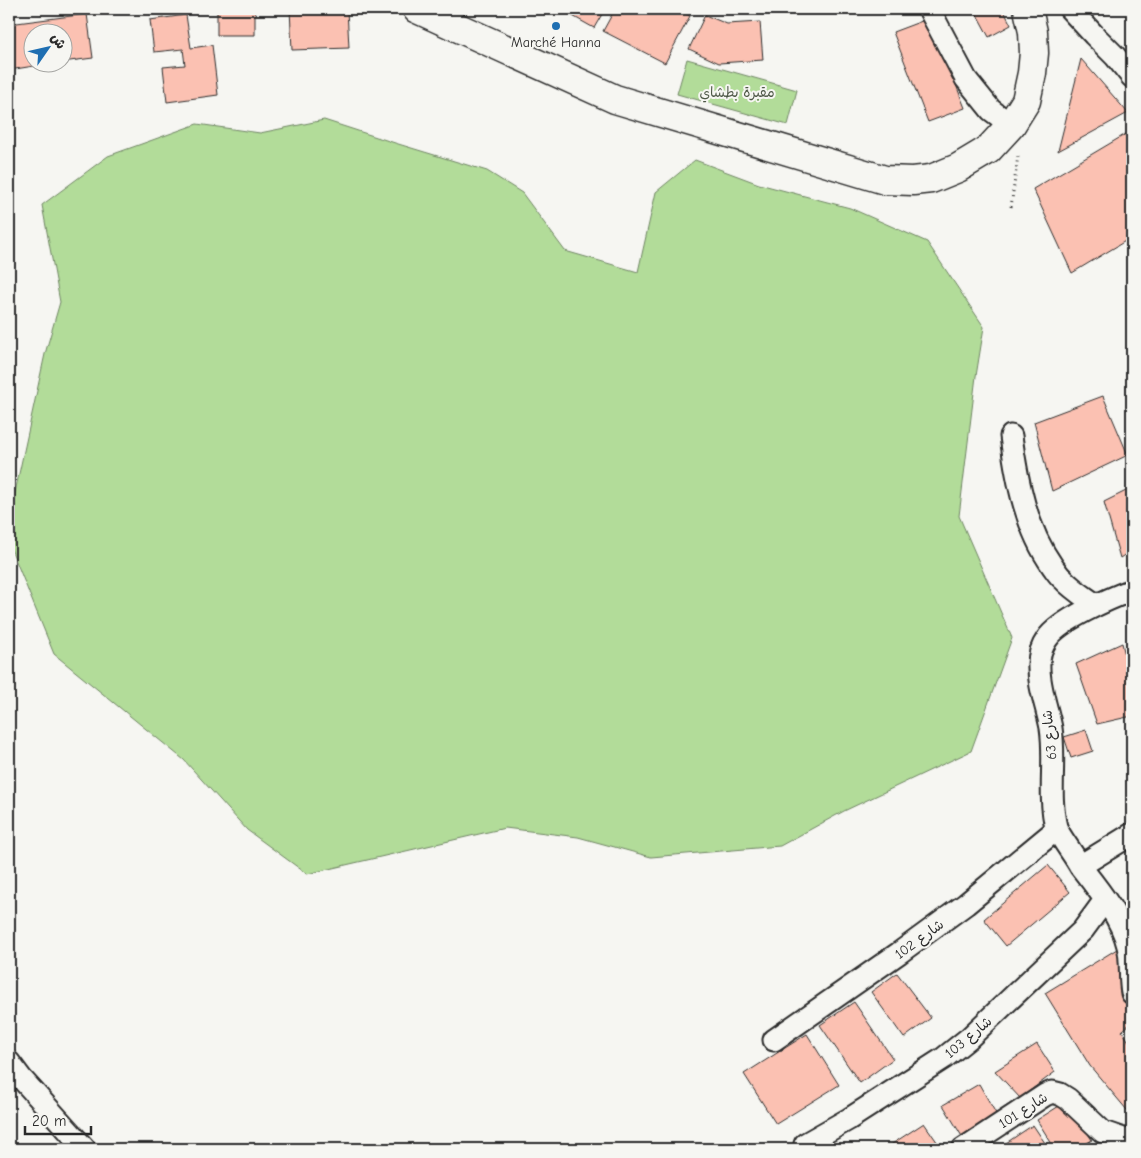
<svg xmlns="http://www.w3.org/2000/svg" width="1141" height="1158" font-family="'Comic Neue','Playpen Sans Arabic',sans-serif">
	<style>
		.green { fill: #b2dc99; stroke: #6e8462 }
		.building { fill: #fbc1b2; stroke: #2b2b2b }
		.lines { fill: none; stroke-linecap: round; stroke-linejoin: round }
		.minor-casing { stroke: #2b2b2b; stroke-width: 25 }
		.secondary-casing { stroke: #2b2b2b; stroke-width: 31 }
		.path { stroke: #2b2b2b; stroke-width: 3; stroke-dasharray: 1 4; stroke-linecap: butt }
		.minor { stroke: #f6f6f2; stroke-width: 21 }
		.secondary { stroke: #f6f6f2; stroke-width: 28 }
		.poi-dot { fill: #1f6fb2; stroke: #f6f6f2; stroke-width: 2 }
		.labels { text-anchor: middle; stroke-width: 4; stroke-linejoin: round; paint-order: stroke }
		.poi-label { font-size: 14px; fill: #2b2b2b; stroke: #f6f6f2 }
		.park-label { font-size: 14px; fill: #4d5746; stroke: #f6f6f2 }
		.street-label { font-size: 14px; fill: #2b2b2b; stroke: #f6f6f2 }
	</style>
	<rect width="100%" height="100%" fill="#f6f6f2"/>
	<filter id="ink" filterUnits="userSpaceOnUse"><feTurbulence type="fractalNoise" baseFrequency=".02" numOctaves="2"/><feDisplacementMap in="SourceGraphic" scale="10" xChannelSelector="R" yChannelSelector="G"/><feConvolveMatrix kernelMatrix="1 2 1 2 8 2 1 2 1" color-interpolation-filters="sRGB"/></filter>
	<g filter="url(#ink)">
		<!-- green -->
		<path class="green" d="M687 59 797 90 788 125 677 94Z
			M324 120 395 143 487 171 522 193 565 251 638 272 656 192 695 160 759 184 850 208 927 242 984 327 976 376 959 516 1012 638 971 751 844 811 780 846 651 857 578 837 505 828 307 874 247 830 184 760 54 654 9 544V520L45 354 60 302 42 205 108 156 197 124 260 133Z"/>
		<!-- building -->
		<path class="building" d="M217 9H255V35H217Z
			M290 9H347L349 48 292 50Z
			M560 9H605L594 28Z
			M615 9H677L690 16 665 63 603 31Z
			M974 9H1003L1011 25 989 37Z
			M87 14 93 58 62 62V32H32V62H59L9 70V24Z
			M186 15 191 48 212 45 218 95 167 102 163 67 185 65 183 49 154 52 150 20Z
			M705 15 727 24 760 22 763 60 719 63 689 49Z
			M930 18 965 108 928 122 893 32Z
			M1081 59 1128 113 1058 151Z
			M1131 131 1132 237 1072 273 1033 189Z
			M1103 396 1128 455 1052 491 1034 422Z
			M1132 488V550L1120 558 1104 502Z
			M1122 643 1132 684V716L1097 724 1076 664Z
			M1086 730 1093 751 1071 758 1064 737Z
			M1048 865 1070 892 1006 946 984 919Z
			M1117 949 1131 1023 1122 1031 1132 1046V1116L1090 1066 1045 993Z
			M897 973 931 1018 904 1038 871 992Z
			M854 1002 893 1059 860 1083 820 1025Z
			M807 1034 839 1085 776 1124 744 1074Z
			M1037 1044 1055 1072 1020 1098 995 1071Z
			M979 1084 998 1117 963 1138 943 1105Z
			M1067 1101 1092 1140 1077 1149H1055L1037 1120Z
			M924 1123 942 1149H887L886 1148Z
			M1033 1125 1049 1149H997Z"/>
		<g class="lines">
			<!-- minor casing -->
			<g class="minor-casing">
				<path id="minor" d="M929 9 966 79 991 110 1011 125
					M1070 9 1094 35 1115 56 1132 77
					M1011 436C1017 481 1026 529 1053 567 1056 571 1059 576 1063 579 1072 589 1085 597 1096 605
					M1132 590C1111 598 1059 620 1047 639 1042 646 1039 655 1039 664 1038 685 1047 707 1051 728 1056 760 1048 794 1056 827 1059 836 1075 856 1080 866L1132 834
					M1080 866C1098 889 1121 917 1128 946 1132 961 1129 978 1132 993
					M774 1040 899 953 966 904 1057 829
					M9 1062 21 1078 85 1149
					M805 1144 849 1119 944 1058 969 1038 1083 930 1105 900
					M963 1149 1045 1095 1052 1092 1060 1094 1068 1099 1103 1132 1132 1142"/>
			</g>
			<!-- secondary casing -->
			<g class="secondary-casing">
				<path id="secondary" d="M417 9 615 99 885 180 913 181 931 179 958 168 988 150 1011 125 1026 101 1032 73 1034 53 1033 32 1028 9"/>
			</g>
			<!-- path -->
			<path class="path" d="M1011 207 1018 156"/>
			<!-- minor -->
			<use href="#minor" class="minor"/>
			<!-- secondary -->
			<use href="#secondary" class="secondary"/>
		</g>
	</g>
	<!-- markers -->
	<circle class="poi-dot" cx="556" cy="26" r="5"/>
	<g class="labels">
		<!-- poi labels -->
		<g class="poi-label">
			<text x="556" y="47">Marché Hanna</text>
		</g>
		<!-- park labels -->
		<g class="park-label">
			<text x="737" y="97">مقبرة بطشاي</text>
		</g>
		<!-- street labels -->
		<g class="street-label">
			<text transform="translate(1049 735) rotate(-96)" y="5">شارع 63</text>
			<text transform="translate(919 939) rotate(-36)" y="5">شارع 102</text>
			<text transform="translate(968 1037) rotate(-40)" y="5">شارع 103</text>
			<text transform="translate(1023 1110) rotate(-32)" y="5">شارع 101</text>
		</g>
	</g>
	<!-- margin -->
	<rect width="1141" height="1158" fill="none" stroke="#f6f6f2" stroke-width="30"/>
	<rect x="15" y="15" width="1111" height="1128" fill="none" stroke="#2b2b2b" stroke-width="2" filter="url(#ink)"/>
	<!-- north arrow -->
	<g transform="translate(48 48) rotate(56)"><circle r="24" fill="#f6f6f2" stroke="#a5a5a2"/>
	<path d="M0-4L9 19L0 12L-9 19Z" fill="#1f6fb2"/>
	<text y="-8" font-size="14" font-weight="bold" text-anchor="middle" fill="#2b2b2b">ش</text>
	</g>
	<!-- scale -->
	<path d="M25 1126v8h66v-8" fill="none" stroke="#2b2b2b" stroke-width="2.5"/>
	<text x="32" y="1126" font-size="15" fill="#2b2b2b" stroke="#f6f6f2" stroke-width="4" paint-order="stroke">20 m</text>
</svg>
